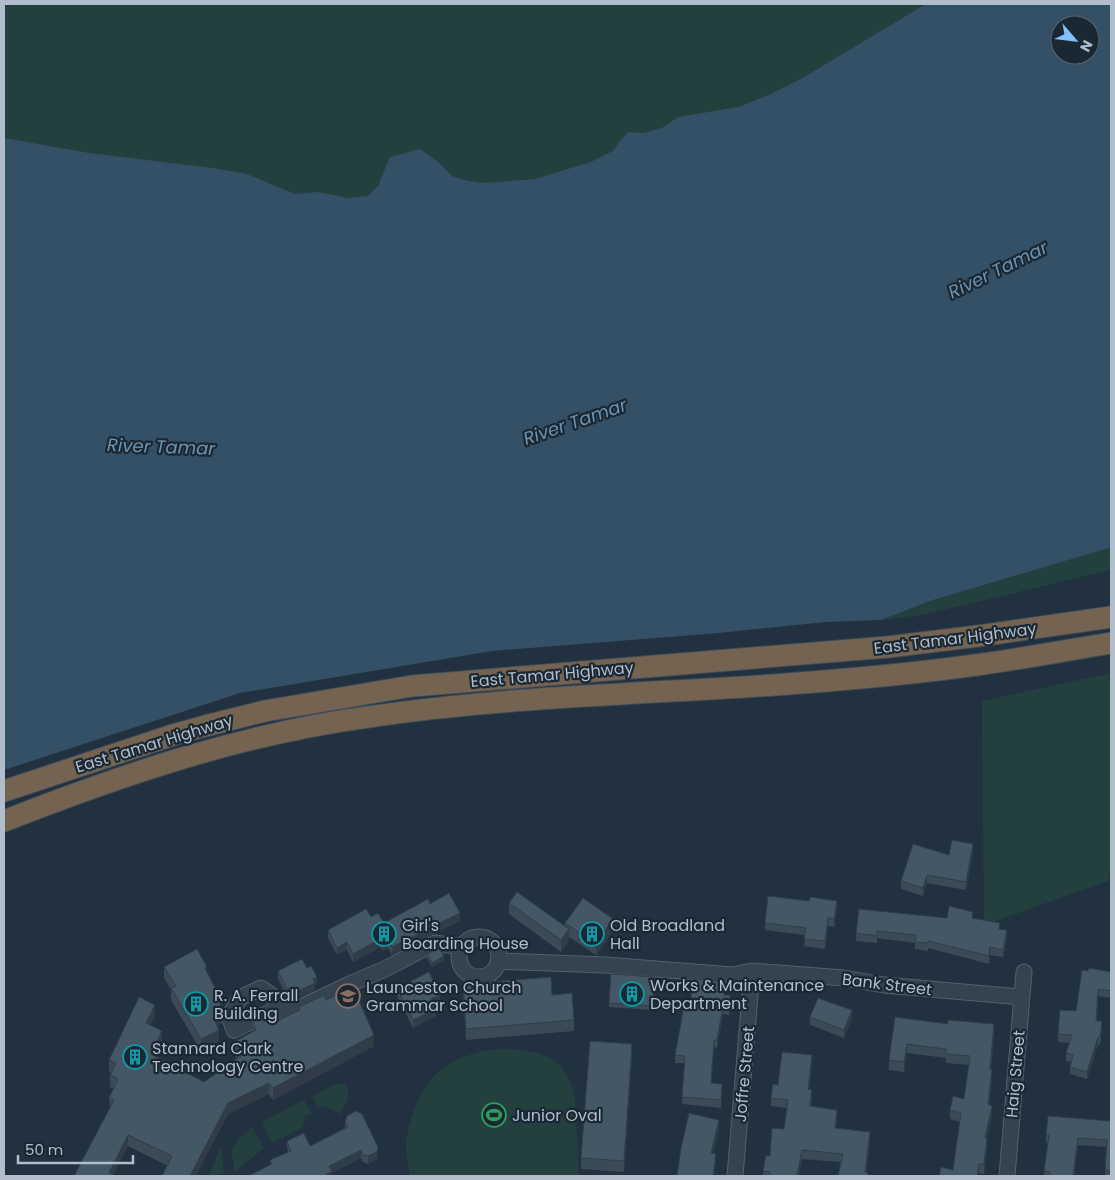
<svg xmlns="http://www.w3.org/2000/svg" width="1115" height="1180" font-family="Poppins,sans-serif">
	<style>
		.green { fill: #23403f }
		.water { fill: #335067; fill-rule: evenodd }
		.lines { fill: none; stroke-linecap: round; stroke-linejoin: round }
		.minor-casing { stroke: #53606c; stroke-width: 17 }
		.highway-casing { stroke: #404d59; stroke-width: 23 }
		.minor { stroke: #35434e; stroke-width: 15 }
		.highway { stroke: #756351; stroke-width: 21 }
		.wall { fill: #3a4b57 }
		.shaded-wall { fill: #303d47 }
		.building { fill: #445765; stroke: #303d47 }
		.labels { text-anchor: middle; stroke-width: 4.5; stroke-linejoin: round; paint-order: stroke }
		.street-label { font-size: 16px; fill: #b1bdca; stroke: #1a2833 }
		.poi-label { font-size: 16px; fill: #b1bdca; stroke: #1a2833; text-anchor: start }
		.water-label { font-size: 18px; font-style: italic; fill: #6e93b0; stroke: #1a2833 }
	</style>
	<rect width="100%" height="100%" fill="#21313f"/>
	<!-- green -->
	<path class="green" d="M4 4H980L591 230 4 362Z
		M1109 548 1111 549V570L922 615 881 620 933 600Z
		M1111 673V873L1108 881 984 925 982 701Z
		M498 1049C538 1050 565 1053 575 1097L579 1176H410C409 1167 407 1158 406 1149 406 1136 409 1123 414 1111 428 1070 456 1054 498 1049Z
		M337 1083 346 1085C352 1095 345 1104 341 1114L323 1106 318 1108 312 1097Z
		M304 1100 312 1113 305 1116 302 1128 272 1143 262 1122Z
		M252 1127 264 1148 235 1172 231 1149 239 1139Z
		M221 1145 224 1172 218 1176H209Z"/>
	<!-- water -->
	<path class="water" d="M926 4H1111V549L1109 548 933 600 881 620 826 622 719 633 492 651 240 693 4 770V138L89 153 212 168 247 174 295 194 318 192 349 198 368 196 378 186 390 157 420 149 438 162 452 176 468 181 482 183 535 179 591 162 613 151 619 142 628 132 644 133 664 127 678 117 739 107 771 94 799 80ZM1060 25H1090V55H1060Z"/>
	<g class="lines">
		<!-- minor casing -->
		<g class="minor-casing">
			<path id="minor" d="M459 957a20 20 0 1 1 40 0a20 20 0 1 1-40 0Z
				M498 961 605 965 732 975 752 971 844 978 884 985 1021 997
				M293 1011 261 988 240 998 229 1016 234 1030 272 1011H293L352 983 385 969 435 943 462 947
				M735 1176 752 971
				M1007 1176 1024 972"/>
		</g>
		<!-- highway casing -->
		<g class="highway-casing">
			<path id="highway" d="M4 791 176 734 205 726 265 711 412 686 888 647 978 636 1111 617
				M4 821C121 775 242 734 368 717 502 697 639 694 774 685 843 680 914 674 983 664 1026 658 1068 650 1111 643"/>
		</g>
		<!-- minor -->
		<use href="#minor" class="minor"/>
		<!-- highway -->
		<use href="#highway" class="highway"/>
	</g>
	<!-- wall -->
	<path class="wall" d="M973 852 966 890 927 883 923 896 901 889V881L949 855Z
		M509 903 565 926V923L613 931 596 955 569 937V940L561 952 509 914Z
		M430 904 460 921 392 955 388 948 383 951 380 947 353 962 347 950 337 955 328 938V930L384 923Z
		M837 908 834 927 828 926 825 949 804 946 805 935 765 930V923Z
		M947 918H973L1000 929 1007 938 1003 957 990 955 989 964 928 948V951L915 949V943L877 938V943L856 941V933Z
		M427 954 444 960 432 967 427 958Z
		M164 967 207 973 221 1000 222 1023 217 1026 219 1041 201 1051 171 1000V990L164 978Z
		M278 971 317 985H315V990L294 1000 286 994 278 979Z
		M1088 971 1111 972V998L1098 996 1097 1021 1102 1029 1100 1045H1098L1087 1079 1070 1074V1067L1071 1062 1066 1061V1053L1070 1043 1058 1042V1034L1076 1011Z
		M611 974 654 977 653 1010 609 1007Z
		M463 984 552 995 574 1020V1031L466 1040 463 995Z
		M397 988 440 1002 434 1005 436 1016 413 1028 397 996Z
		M725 990 724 995 730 1003 729 1015 723 1014 717 1048 714 1047 711 1083 722 1091 721 1108 682 1104 685 1063H675V1055L690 1008Z
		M326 1000 374 1046 273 1100 269 1094 228 1114 168 1166 128 1146 113 1175 74 1176 110 1109 109 1098 114 1089 110 1087V1075L112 1073 109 1071V1060L155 1016 150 1025 162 1042 156 1056 204 1082 237 1059 234 1053V1042L252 1032V1020L273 1023 299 1011V1007Z
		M810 1017 852 1018 844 1038 810 1025Z
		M895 1017 994 1033 991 1069 992 1078 989 1105 992 1115 987 1138V1147L984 1174 979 1173V1176H939L953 1170 960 1122 950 1119V1110L964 1099 969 1065 946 1063V1058L907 1053 904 1072 889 1070V1060Z
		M632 1055 624 1172 581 1169V1158Z
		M812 1063 809 1089 812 1098 811 1106 837 1119 836 1128 870 1141 866 1173 868 1176 841 1162 802 1159 799 1176H763V1171L770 1156 784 1129 787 1108 771 1106V1098L778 1085Z
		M1111 1121V1176H1105L1106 1147 1078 1145 1074 1176H1044L1048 1143H1046V1135Z
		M345 1122 378 1155 377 1159 368 1164 363 1162 361 1158 332 1173V1176L270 1165V1160L288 1152 287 1148V1141L310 1146 345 1128Z"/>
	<!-- shaded-wall -->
	<path class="shaded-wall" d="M973 844V852L966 890V882Z
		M927 875V883L923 896V888Z
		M837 901V908L834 927V919Z
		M460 913V921L392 955V947Z
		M828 918V926L825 949V941Z
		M613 919V931L596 955V944Z
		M569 929V940L561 952V940Z
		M1007 930V938L1003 957V950Z
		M380 939V947L353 962V954Z
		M388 940V948L383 951V944Z
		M347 942V950L337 955V948Z
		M990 947V955L989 964V956Z
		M444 956V960L432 967V963Z
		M317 977V985H315V990L294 1000V993Z
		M440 995V1002L431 1006V999Z
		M221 1000 222 1023 213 1028V1017L220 1004Z
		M155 1005V1016L146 1034V1023Z
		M723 1006V1014L717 1048V1040Z
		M436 1009V1016L413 1028V1020Z
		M852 1010V1018L844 1038V1030Z
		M994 1024V1033L990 1078V1069Z
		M219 1030V1041L201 1051V1039Z
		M162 1031V1042L151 1065V1054Z
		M374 1035V1046L273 1100V1088Z
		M1098 1037V1045L1087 1079V1072Z
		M714 1040V1047L711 1090V1083Z
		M632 1044V1055L624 1172V1161Z
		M907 1044V1053L904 1072V1062Z
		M812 1055V1063L808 1098V1089Z
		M992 1069V1078L988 1114V1104Z
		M269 1083V1094L228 1114 196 1176H190L228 1103Z
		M812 1090V1098L810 1115V1106Z
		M992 1106V1115L987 1138V1147L984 1174 985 1138Z
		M837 1110V1119L835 1137V1128Z
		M719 1120V1129L711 1162V1153Z
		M870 1132V1141L865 1176V1172Z
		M128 1135V1146L113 1176 109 1173Z
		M1078 1138V1145L1074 1176H1073Z
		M378 1147V1155L377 1159 368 1164V1156Z
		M361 1150V1158L332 1173V1176H326V1174L329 1166Z
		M802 1150V1159L799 1176H797Z
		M716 1154V1162L714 1176H713Z
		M979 1164V1176H977Z"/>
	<!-- building -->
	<path class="building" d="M952 840 973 844 966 882 927 875 923 888 901 881 913 844 949 855Z
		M517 892 569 929 561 940 509 903Z
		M449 893 460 913 392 947 388 940 383 944 380 939 353 954 347 942 337 948 328 930 366 909 371 917 378 913 384 923 428 899 430 904Z
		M768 896 809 901 810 897 837 901 834 919 828 918 825 941 804 939 806 928 765 923Z
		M583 898 613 919 596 944 565 923Z
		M949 906 973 912 972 918 1000 923 999 929 1007 930 1003 950 990 947 989 956 928 941V943L915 942 916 935 877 931V936L856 933 859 909 947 918Z
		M197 949 207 967 205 968 221 1000 220 1004 222 1012 213 1017 219 1030 201 1039 171 988 176 986 164 967Z
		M437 949H440L444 956 432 963 427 954Z
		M302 959 307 968 311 966 317 977 313 979 315 983 294 993 286 987 278 971Z
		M1089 968 1111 972V991L1098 989 1096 1021H1102L1100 1037H1098L1087 1072 1070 1067 1073 1055 1066 1053 1072 1035 1058 1034 1060 1010 1076 1011 1082 970 1088 971Z
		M429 972 440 995 431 999 436 1009 413 1020 397 988Z
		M611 974 654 977 653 1006 609 1003Z
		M551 977 552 995 572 993 574 1020 466 1029 463 984Z
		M693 979 725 982 724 995H730L729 1007 723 1006 717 1040H714L711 1083 722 1084 721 1100 682 1097 685 1056 675 1055 684 1006 690 1008Z
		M353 987 374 1035 273 1088 269 1083 228 1103 190 1176H162L172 1156 128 1135 109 1173 116 1176H74L114 1100 109 1098 118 1079 110 1075 116 1063 109 1060 139 997 155 1005 146 1023 162 1031 151 1054 204 1082 242 1055 234 1042 256 1030 252 1020 263 1015 265 1019 270 1017 273 1023 300 1010 299 1007 324 995 326 1000Z
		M818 998 852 1010 844 1030 810 1017Z
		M895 1017 948 1024V1020L994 1024 990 1069H992L988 1104 992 1106 985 1138H987L984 1164H979L977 1176H939L941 1167 953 1170 961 1113 950 1110 953 1096 964 1099 970 1056 946 1054V1049L907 1044 904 1062 889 1060Z
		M590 1041 632 1044 624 1161 581 1158Z
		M782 1052 812 1055 808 1089 812 1090 810 1106 837 1110 835 1128 870 1132 865 1172 868 1173V1176H838L843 1154 802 1150 797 1176H769L770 1172 763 1171 766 1155 770 1156 772 1128 784 1129 788 1100 771 1098 773 1084 778 1085Z
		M356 1111 362 1114 378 1147 377 1152 368 1156 363 1155 361 1150 329 1166 332 1172 326 1174 327 1176H248L272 1164 270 1160 291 1151 287 1141 304 1133 310 1146 348 1127 345 1122 347 1116Z
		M689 1113 719 1120 711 1153 716 1154 713 1176H677L681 1148Z
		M1048 1116 1111 1121V1171L1105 1170 1107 1140 1078 1138 1073 1176H1049L1050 1172 1044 1171 1049 1135H1046Z"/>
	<!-- icons -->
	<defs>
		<g id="building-ring" transform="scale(1.25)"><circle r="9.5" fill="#1a2833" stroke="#0f9aa8" stroke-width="1.5"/><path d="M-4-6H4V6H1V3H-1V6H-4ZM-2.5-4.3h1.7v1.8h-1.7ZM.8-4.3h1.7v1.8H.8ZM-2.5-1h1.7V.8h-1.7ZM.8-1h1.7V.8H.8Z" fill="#0f9aa8"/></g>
		<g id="school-ring" transform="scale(1.25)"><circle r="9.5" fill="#1a2833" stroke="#8d6e63" stroke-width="1.5"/><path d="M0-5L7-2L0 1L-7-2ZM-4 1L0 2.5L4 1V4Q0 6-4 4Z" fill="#8d6e63"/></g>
		<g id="stadium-ring" transform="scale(1.25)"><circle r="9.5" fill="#1a2833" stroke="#2e9e5b" stroke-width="1.5"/><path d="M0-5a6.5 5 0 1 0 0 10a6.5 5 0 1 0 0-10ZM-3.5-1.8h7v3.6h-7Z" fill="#2e9e5b"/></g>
	</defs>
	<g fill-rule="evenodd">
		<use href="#building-ring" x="384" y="934"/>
		<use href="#building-ring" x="592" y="934"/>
		<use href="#building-ring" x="632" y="994"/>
		<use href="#school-ring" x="348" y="996"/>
		<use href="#building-ring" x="196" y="1004"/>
		<use href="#building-ring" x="135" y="1057"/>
		<use href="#stadium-ring" x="494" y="1115"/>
	</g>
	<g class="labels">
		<!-- street labels -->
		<g class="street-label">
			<text transform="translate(955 638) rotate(-7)" y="6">East Tamar Highway</text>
			<text transform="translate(552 674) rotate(-5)" y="6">East Tamar Highway</text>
			<text transform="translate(154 743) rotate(-17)" y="6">East Tamar Highway</text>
			<text transform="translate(887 984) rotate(7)" y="6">Bank Street</text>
			<text transform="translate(744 1074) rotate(-85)" y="6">Joffre Street</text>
			<text transform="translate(1015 1074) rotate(-85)" y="6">Haig Street</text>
		</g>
		<!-- poi labels -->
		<g class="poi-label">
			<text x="402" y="931">Girl's<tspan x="402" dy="18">Boarding House</tspan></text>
			<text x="610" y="931">Old Broadland<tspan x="610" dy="18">Hall</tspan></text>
			<text x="650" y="991">Works &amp; Maintenance<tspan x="650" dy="18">Department</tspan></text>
			<text x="366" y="993">Launceston Church<tspan x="366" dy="18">Grammar School</tspan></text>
			<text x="214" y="1001">R. A. Ferrall<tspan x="214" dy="18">Building</tspan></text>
			<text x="152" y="1054">Stannard Clark<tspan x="152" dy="18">Technology Centre</tspan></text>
			<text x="512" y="1121">Junior Oval</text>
		</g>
		<!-- water labels -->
		<g class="water-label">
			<text transform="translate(998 270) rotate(-26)" y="6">River Tamar</text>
			<text transform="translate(575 422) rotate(-19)" y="6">River Tamar</text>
			<text transform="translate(161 447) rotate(2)" y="6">River Tamar</text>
		</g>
	</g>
	<!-- border -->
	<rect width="1115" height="1180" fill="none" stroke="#b1bdca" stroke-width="10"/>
	<!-- north arrow -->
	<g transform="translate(1075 40) rotate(118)"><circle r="24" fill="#1a2833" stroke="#56646f"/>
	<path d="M0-4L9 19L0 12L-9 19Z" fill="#81c1ff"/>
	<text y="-8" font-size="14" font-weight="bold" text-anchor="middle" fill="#b1bdca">N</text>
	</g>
	<!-- scale -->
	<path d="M18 1155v8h115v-8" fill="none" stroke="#b1bdca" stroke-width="2.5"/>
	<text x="25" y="1155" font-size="15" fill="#b1bdca" stroke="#1a2833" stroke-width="4" paint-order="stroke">50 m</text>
</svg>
